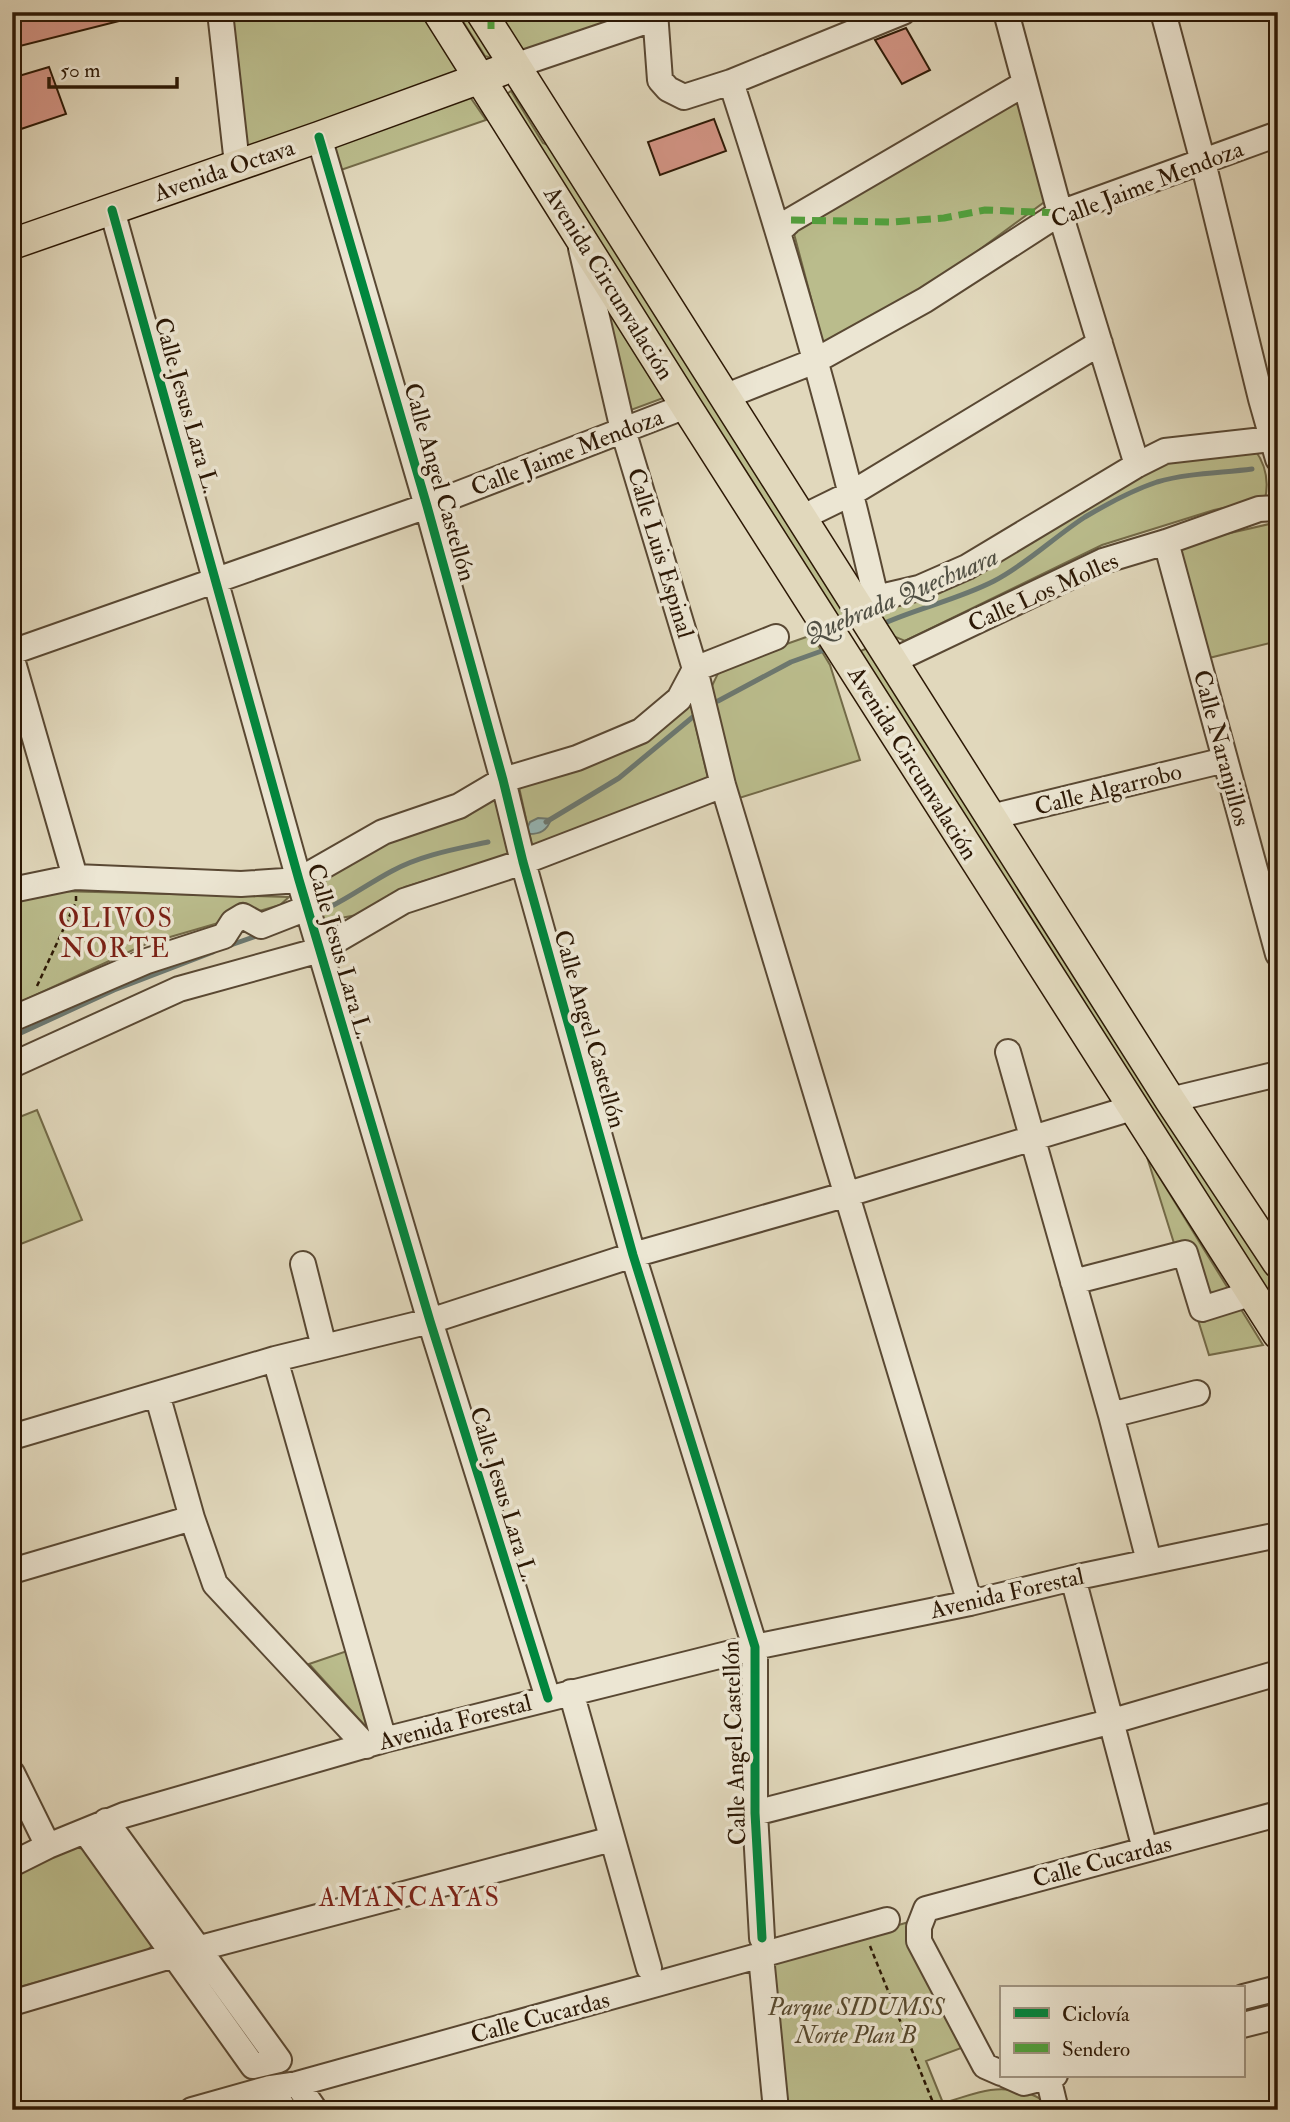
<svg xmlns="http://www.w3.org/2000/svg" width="1290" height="2122" font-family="'IM FELL Double Pica',serif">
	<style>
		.green { fill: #babc8c; stroke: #736a48; stroke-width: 2 }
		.water { fill: #96b8b8; stroke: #6c7870; stroke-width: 2 }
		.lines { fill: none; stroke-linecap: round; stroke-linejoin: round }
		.stream { stroke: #6c7870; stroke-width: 5 }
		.building { fill: #d49586; stroke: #2c1805; stroke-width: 2 }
		.minor-casing { stroke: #594833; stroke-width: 28 }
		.major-casing { stroke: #2c1805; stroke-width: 33 }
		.path { stroke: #2c1805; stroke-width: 2.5; stroke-dasharray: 5 3.5; stroke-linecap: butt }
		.minor { stroke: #ece6d3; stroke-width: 24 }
		.major { stroke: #e1d8bc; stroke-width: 30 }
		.quiet { stroke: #51a13d; stroke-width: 7; stroke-dasharray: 14 7; stroke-linecap: butt }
		.cycleway-casing { stroke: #ece6d3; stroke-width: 13 }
		.cycleway { stroke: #00873e; stroke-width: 9 }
		.labels { text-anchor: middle; stroke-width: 7; stroke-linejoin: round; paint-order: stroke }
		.street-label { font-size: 24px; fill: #2c1805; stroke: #ece6d3 }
		.park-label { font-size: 24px; font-style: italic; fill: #57492e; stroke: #ece6d3 }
		.water-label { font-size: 26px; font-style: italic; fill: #515044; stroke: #ece6d3 }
		.neighbourhood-label { font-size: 26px; letter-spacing: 2px; fill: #7a1f14; stroke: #ece6d3 }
	</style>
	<rect width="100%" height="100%" fill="#e1d8bc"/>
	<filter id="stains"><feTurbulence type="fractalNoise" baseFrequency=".00286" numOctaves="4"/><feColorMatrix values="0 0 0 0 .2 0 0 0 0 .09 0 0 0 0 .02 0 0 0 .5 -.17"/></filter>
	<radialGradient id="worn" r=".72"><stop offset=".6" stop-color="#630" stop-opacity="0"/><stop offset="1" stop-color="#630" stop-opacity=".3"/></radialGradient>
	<!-- green -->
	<path class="green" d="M231 12H422L457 66 456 74 252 149 245 142Z
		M457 12H471L494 54 491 58 485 56Z
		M494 12H632L526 52 517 50Z
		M511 91 543 143 557 149 856 620 836 627 502 97Z
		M468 94 486 120 338 171 330 144Z
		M1021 95 1047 200 926 289 824 347 793 230Z
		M596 281 666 397 631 410Z
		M1255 450C1266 465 1269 481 1265 499L1214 510 1102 545 905 641 893 636 878 613 893 605 955 585 1004 559 1104 495 1155 466 1173 461Z
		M1278 522V641L1209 658 1178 545Z
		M812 635 830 665 860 760 736 799 710 690 721 667Z
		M872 646 1163 1105 1278 1281V1316L854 654Z
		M689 698 708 778 532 846 519 787Z
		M495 797 509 855 405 887 357 915 324 921 317 902 327 877 384 841 466 817Z
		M58 891 289 897 280 905 146 944 12 1006V900Z
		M37 1110 82 1220 13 1247 12 1120Z
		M1147 1157 1263 1345 1209 1355Z
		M347 1651 367 1728 309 1664Z
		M74 1847 90 1850 153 1936 152 1946 144 1953 12 1989V1877Z
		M912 1921 964 2047 926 2061 943 2103C973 2095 991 2084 1023 2092 1034 2095 1044 2098 1048 2110H785L771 1963Z"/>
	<!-- water -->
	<path class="water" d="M538 818 551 819C547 831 540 834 529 834L527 828 530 822Z"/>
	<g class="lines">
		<!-- stream -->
		<path class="stream" d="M880 625C917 608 957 600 994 581 1027 564 1054 537 1085 517 1107 504 1133 490 1157 482 1188 473 1221 473 1252 469
			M718 701 791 662 830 648
			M546 822 619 778 694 716
			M330 907C352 896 371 882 392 871 421 855 456 849 488 842
			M225 947 259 935
			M12 1037 114 990 213 952"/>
	</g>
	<!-- building -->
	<path class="building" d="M12 12H134L135 17 12 48Z
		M906 28 930 70 902 84 875 40Z
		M49 67 66 114 12 132V78Z
		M714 119 726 151 660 175 648 142Z"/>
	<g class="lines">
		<!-- minor casing -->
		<g class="minor-casing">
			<path id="minor" d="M220 12 237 164
				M655 12 660 80 668 89 684 97 731 82 903 12
				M1006 12 1060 213 1137 465
				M1163 12 1203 162 1261 399 1278 459
				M514 66 656 18
				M731 82C786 252 836 424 876 598
				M319 137 427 506 503 780 523 862 633 1255 755 1647V1813L762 1938
				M112 210 299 880 430 1321 548 1698
				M779 231 791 220 1024 84
				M581 248 623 430 695 669 723 785 970 1603
				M724 397 815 361 925 300 1060 213 1278 134
				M801 518 852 493 1100 343
				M1166 542 1278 954
				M862 606 876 598 919 588 967 567 1137 465 1165 451 1272 439 1278 441
				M12 652 427 506 686 406
				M12 659 75 877
				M893 661 1103 561 1166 542 1259 509 1278 508
				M991 817 1225 760
				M12 890 75 877 241 884 299 880 383 832 459 806 503 780 577 758 641 731 679 699 695 669 776 637
				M12 1019 147 961 224 936 233 922 243 916 261 926 307 908
				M1008 1052 1111 1415 1149 1561
				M12 1065 179 989 320 950 404 901 523 862 723 785
				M1170 1100 1278 1074
				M303 1264 324 1347
				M1073 1282 1185 1253 1202 1309 1253 1293
				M275 1359 384 1740
				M157 1394 192 1518 215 1584 366 1746
				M1111 1415 1197 1393
				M12 1437 275 1359 430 1321 633 1255 848 1194 1132 1108
				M12 1571 192 1518
				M1073 1578 1145 1849
				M571 1692 649 1968
				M12 1773 48 1846
				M755 1813 1113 1721 1278 1673
				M85 1831 253 2066 279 2060 106 1821
				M12 1864 48 1846 124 1815 384 1740 755 1647 970 1603 1073 1578 1278 1535
				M761 1956 776 2110
				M1243 1997 1278 1988
				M12 2003 174 1955 612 1839
				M1243 2025 1278 2016
				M1001 2073 985 2066 919 1941V1927L926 1909 1278 1814
				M1006 2075 1024 2083 1055 2075
				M1048 2077 1056 2110
				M297 2084 315 2110
				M270 2088 285 2110
				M192 2110 270 2088 297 2084 887 1920"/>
		</g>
		<!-- major casing -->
		<g class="major-casing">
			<path id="major" d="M438 12 686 406 1278 1334
				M481 12 1170 1100 1278 1263
				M12 244 319 137 500 71"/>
		</g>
		<!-- path -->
		<path class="path" d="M37 986 76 902V896
			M870 1946 936 2110"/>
		<!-- minor -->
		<use href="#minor" class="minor"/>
		<!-- major -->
		<use href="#major" class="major"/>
		<!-- quiet -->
		<path class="quiet" d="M491 29V12
			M791 220 892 222 944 218 985 210 1060 213"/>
		<!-- cycleway casing -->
		<g class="cycleway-casing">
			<path id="cycleway" d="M319 137 427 506 503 780 523 862 633 1255 755 1647V1813L762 1938
				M112 210 299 880 430 1321 548 1698"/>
		</g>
		<!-- cycleway -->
		<use href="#cycleway" class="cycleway"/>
	</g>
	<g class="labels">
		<!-- street labels -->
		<g class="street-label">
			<text transform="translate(224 170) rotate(-19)" y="8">Avenida Octava</text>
			<text transform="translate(1147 184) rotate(-21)" y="8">Calle Jaime Mendoza</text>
			<text transform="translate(609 283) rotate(58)" y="8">Avenida Circunvalación</text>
			<text transform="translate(187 405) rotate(74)" y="8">Calle Jesus Lara L.</text>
			<text transform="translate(567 452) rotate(-21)" y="8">Calle Jaime Mendoza</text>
			<text transform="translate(440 482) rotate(74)" y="8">Calle Angel Castellón</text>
			<text transform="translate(661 553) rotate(73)" y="8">Calle Luis Espinal</text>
			<text transform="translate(1043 592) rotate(-24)" y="8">Calle Los Molles</text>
			<text transform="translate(1222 748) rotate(75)" y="8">Calle Naranjillos</text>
			<text transform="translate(913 763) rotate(58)" y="8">Avenida Circunvalación</text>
			<text transform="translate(1108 789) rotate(-14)" y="8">Calle Algarrobo</text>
			<text transform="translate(340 951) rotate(74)" y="8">Calle Jesus Lara L.</text>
			<text transform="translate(590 1029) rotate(74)" y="8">Calle Angel Castellón</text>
			<text transform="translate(504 1494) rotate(73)" y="8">Calle Jesus Lara L.</text>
			<text transform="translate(1007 1593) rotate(-13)" y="8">Avenida Forestal</text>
			<text transform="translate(455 1722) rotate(-15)" y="8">Avenida Forestal</text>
			<text transform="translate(734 1743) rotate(-92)" y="8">Calle Angel Castellón</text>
			<text transform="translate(1102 1861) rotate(-15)" y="8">Calle Cucardas</text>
			<text transform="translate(540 2017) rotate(-15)" y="8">Calle Cucardas</text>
		</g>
		<!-- park labels -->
		<g class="park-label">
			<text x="856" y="2015">Parque SIDUMSS<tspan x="856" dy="28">Norte Plan B</tspan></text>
		</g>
		<!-- water labels -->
		<g class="water-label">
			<text transform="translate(901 595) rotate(-23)" y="9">Quebrada Quechuara</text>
		</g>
		<!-- neighbourhood labels -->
		<g class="neighbourhood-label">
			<text x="116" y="927">OLIVOS<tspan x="116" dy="30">NORTE</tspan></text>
			<text x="410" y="1906">AMANCAYAS</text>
		</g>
	</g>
	<!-- margin -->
	<rect width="1290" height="2122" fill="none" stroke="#e1d8bc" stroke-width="42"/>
	<rect x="14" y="14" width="1262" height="2094" fill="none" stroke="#2c1805" stroke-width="3.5"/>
	<rect x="21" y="21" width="1248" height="2080" fill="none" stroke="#2c1805" stroke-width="2"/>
	<!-- legend -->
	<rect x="1000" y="1986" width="245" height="91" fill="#ece6d3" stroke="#9f9481" stroke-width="2"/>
	<rect x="1014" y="2008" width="35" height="10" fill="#00873e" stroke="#9f9481" stroke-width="2"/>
	<text x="1062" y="2021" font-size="21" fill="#2c1805">Ciclovía</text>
	<rect x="1014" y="2043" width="35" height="10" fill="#51a13d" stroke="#9f9481" stroke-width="2"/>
	<text x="1062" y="2056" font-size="21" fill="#2c1805">Sendero</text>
	<!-- scale -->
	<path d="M49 77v10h128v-10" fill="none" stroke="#2c1805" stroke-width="3.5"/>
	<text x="60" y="77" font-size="21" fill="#2c1805" stroke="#ece6d3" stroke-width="5" paint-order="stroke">50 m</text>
	<rect width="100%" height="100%" filter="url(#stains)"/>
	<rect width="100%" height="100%" fill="url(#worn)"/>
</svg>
